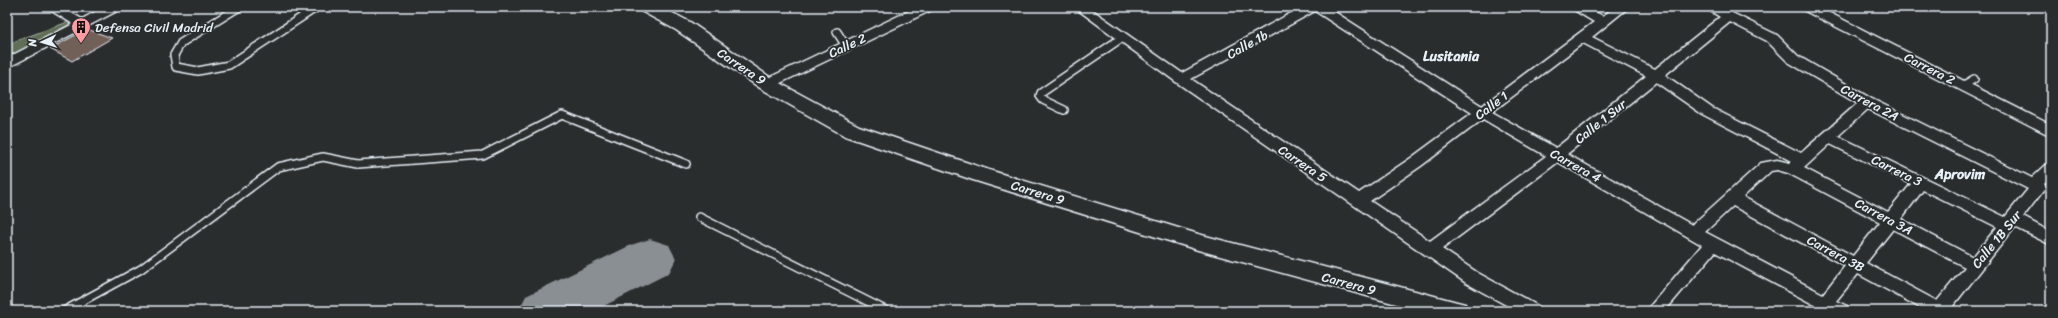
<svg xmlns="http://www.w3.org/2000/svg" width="2058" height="318" font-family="Sriracha,sans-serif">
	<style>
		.green { fill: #616e56; stroke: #a4b0a7 }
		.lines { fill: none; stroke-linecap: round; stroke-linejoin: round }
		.taxiway { fill: #898f93; fill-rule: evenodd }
		.building { fill: #716058; stroke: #e8f1f8 }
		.lane-casing { stroke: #e8f1f8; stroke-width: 10 }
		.street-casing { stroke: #e8f1f8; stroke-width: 3 }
		.secondary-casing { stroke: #e8f1f8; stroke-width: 3 }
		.lane { stroke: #2a2d2e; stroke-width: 7 }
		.street { fill: #2a2d2e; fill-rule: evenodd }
		.secondary { fill: #2a2d2e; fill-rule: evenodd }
		.labels { text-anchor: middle; stroke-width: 3.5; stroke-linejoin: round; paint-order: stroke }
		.poi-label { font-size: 13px; fill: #e8f1f8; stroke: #2a2d2e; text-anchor: start }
		.street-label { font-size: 13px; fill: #e8f1f8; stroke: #2a2d2e }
		.neighbourhood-label { font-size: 14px; font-weight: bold; fill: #e8f1f8; stroke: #2a2d2e }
	</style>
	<rect width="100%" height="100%" fill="#2a2d2e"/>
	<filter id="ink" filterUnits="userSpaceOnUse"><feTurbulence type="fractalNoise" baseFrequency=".025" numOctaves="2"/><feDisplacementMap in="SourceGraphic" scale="8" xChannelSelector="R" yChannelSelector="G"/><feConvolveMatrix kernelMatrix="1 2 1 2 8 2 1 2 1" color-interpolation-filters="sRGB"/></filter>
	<g filter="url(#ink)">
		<!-- green -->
		<path class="green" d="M68 22 70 24 7 58V44Z"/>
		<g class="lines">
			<!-- taxiway -->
			<path class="taxiway" d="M650 239 669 245 676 259 669 273 594 311H518L526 296 631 245Z"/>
		</g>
		<!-- building -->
		<path class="building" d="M87 29 112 38 72 61 50 49Z"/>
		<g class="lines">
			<!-- lane casing -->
			<g class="lane-casing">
				<path id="lane" d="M239 7 181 43 174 55 176 67 198 71 229 65 317 7
					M837 32 846 46
					M1964 85 1974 79
					M1064 110 1043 100 1040 96 1041 93 1123 37
					M699 217 887 311
					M64 311 141 269 278 167 323 157 358 164 483 155 562 115 686 164"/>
			</g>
			<!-- street casing -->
			<g class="street-casing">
				<path id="street" d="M45 7H61L82 19 104 7H120L119 10 7 68V58L73 24Z
					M917 7H933L932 10 772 87H762L760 84 762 81Z
					M1074 7H1088L1182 73 1302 7H1327L1482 106 1594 22 1569 7H1585L1603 16 1615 7H1629L1592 37 1655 69 1720 17 1704 7H1720L1777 35 1798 56 1872 99 2032 178 2046 165 2051 164V178L2044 184 2046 187 2043 191 2023 217 2051 232V245L2015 227 1949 311H1926L1858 274 1836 301 1847 306 1850 311H1826L1715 252 1665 311H1646L1702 245 1558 162 1442 249 1478 273 1538 306 1541 311H1517L1466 283 1176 82ZM1315 11 1472 113 1411 158 1359 193 1191 79ZM1730 22 1767 41 1788 62 1858 103 1801 153 1712 108 1665 75ZM1583 43 1646 76 1556 148 1492 112ZM1656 82 1702 114 1792 161 1790 163 1777 160 1761 163 1692 225 1567 154ZM1868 109 2028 189 2005 217 1838 136ZM1483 119 1546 156 1430 241 1370 201 1421 166ZM1830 144 1911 184 1888 212 1804 168ZM1777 170 1788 173 1880 222 1853 256 1743 197 1771 171ZM1923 190 1997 227 1973 257 1901 219ZM1733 206 1845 266 1823 294 1705 232ZM1893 229 1965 267 1937 301 1866 263Z
					M1802 7H1818L2051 125V136L1803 10Z"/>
			</g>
			<!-- secondary casing -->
			<g class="secondary-casing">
				<path id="secondary" d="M638 7H661L690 22 774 80 859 126 989 170 1198 234 1457 302 1465 304 1469 311H1422L1198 250 973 180 845 136 760 88 676 30 641 11Z"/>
			</g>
			<!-- lane -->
			<use href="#lane" class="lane"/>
			<!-- street -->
			<use href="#street" class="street"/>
			<!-- secondary -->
			<use href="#secondary" class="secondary"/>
		</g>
	</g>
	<!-- icons -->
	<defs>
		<g id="building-pin" transform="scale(1)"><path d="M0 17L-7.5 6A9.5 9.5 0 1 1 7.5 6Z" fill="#ff9aa2" stroke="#2a2d2e"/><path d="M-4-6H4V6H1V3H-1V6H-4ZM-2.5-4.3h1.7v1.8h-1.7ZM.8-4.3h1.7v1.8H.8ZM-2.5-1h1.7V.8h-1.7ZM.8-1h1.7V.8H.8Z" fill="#111"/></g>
	</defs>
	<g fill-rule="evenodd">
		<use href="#building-pin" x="81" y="27"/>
	</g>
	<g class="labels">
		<!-- poi labels -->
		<g class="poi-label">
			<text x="95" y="32">Defensa Civil Madrid</text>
		</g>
		<!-- street labels -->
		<g class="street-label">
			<text transform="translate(1247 44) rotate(-29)" y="5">Calle 1b</text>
			<text transform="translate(847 45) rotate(-25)" y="5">Calle 2</text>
			<text transform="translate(742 66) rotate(34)" y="5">Carrera 9</text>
			<text transform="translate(1930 68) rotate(27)" y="5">Carrera 2</text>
			<text transform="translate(1870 102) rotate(28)" y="5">Carrera 2A</text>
			<text transform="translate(1491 105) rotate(-37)" y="5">Calle 1</text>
			<text transform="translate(1600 121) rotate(-39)" y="5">Calle 1 Sur</text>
			<text transform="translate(1303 163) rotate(34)" y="5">Carrera 5</text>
			<text transform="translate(1576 165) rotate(29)" y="5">Carrera 4</text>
			<text transform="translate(1897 170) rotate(26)" y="5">Carrera 3</text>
			<text transform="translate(1038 192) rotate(17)" y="5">Carrera 9</text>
			<text transform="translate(1884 216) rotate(28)" y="5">Carrera 3A</text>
			<text transform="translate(1996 239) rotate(-51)" y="5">Calle 1B Sur</text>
			<text transform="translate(1836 253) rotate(28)" y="5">Carrera 3B</text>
			<text transform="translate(1349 283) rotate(15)" y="5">Carrera 9</text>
		</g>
		<!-- neighbourhood labels -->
		<g class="neighbourhood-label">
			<text x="1451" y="61">Lusitania</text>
			<text x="1960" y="179">Aprovim</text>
		</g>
	</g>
	<!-- margin -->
	<rect width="2058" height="318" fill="none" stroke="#2a2d2e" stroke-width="24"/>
	<rect x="12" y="12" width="2034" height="294" fill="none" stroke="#e8f1f8" stroke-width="1.5" filter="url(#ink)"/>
	<!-- north arrow -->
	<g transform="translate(42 42) rotate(266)" stroke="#2a2d2e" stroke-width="3" paint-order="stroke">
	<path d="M0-3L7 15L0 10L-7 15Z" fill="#e8f1f8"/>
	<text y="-6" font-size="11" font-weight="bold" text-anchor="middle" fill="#e8f1f8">N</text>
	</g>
</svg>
